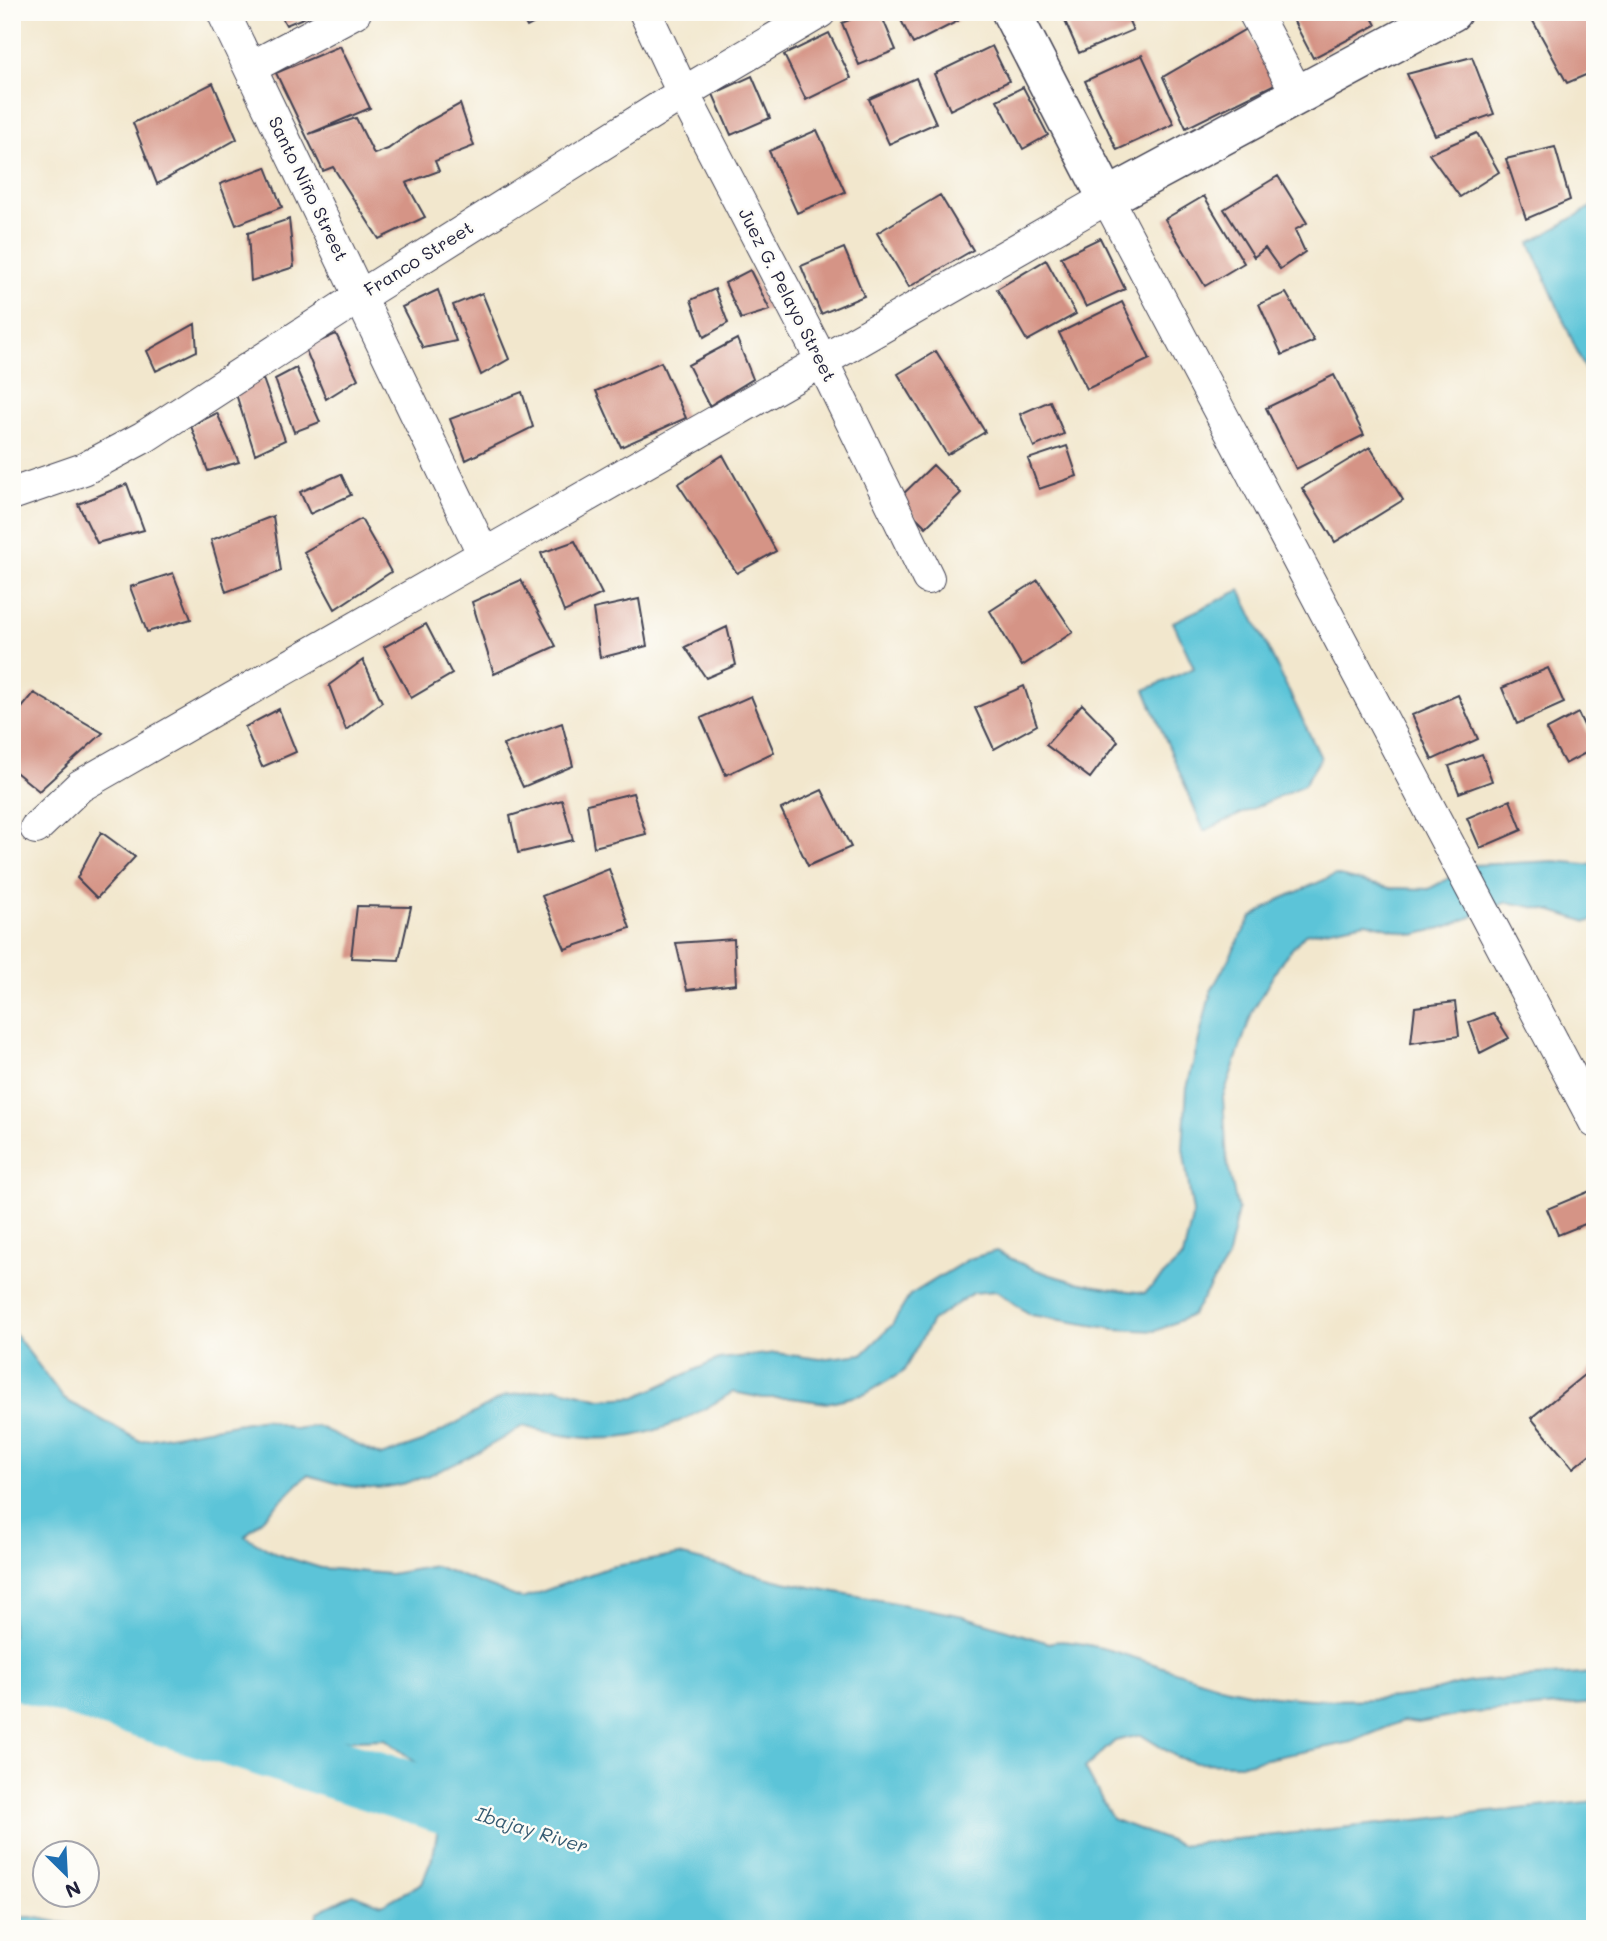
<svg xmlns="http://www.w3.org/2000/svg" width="1607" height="1941" font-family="Mali,sans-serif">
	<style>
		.water { fill: #5bc4d8; stroke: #3e738a; stroke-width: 2 }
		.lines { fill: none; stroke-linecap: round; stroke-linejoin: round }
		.river { stroke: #5bc4d8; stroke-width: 61 }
		.building { fill: #d59486 }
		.street-casing { stroke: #414051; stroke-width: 34 }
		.secondary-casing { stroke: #414051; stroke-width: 41 }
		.street { stroke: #fff; stroke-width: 32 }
		.secondary { stroke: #fff; stroke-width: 38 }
		.labels { text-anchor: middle; stroke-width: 5; stroke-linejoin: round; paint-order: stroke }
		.street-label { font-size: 18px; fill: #22223b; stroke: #fdfcf7 }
		.water-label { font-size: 19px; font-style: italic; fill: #365b72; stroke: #fdfcf7 }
	</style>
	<rect width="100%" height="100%" fill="#fdfcf7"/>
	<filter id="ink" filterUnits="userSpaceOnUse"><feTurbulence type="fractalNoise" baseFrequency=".0143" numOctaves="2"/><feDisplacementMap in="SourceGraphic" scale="14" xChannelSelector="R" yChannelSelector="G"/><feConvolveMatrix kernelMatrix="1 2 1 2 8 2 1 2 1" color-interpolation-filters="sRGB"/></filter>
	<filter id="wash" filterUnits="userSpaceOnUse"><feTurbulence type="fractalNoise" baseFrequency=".00686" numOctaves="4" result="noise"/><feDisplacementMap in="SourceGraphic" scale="28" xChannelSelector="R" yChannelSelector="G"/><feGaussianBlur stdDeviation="1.57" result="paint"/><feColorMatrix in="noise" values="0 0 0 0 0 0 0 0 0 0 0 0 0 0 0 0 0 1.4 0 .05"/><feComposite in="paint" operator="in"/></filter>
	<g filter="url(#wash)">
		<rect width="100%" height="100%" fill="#f2e7cd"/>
		<!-- water -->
		<path class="water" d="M1595 205V393L1530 243Z
			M1240 590 1321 758 1304 785 1204 831 1145 690 1194 668 1173 622Z
			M1554 861 1595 865V920L1587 922 1552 911 1507 902 1449 926 1414 935 1366 922 1305 934 1283 959 1253 1010 1223 1097 1227 1161 1238 1210 1227 1260 1192 1315 1156 1331 1115 1329 1031 1315 996 1291 973 1293 932 1321 903 1372 865 1394 826 1403 792 1398H763L733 1392C658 1439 610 1451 523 1426 484 1450 417 1489 370 1488 348 1488 327 1480 307 1475L245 1536 276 1554 321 1568 390 1574 435 1566 522 1599 610 1567 679 1555 784 1582 963 1616 1049 1643C1077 1631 1192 1680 1229 1688 1290 1702 1358 1703 1420 1694 1438 1692 1454 1684 1472 1682 1513 1678 1554 1676 1595 1673V1703L1473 1713 1418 1723 1402 1721 1352 1742 1241 1764 1196 1763 1177 1757 1141 1735 1115 1741 1085 1768 1112 1819 1180 1845 1595 1801V1929H313L318 1912 353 1894 382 1905 422 1883 433 1856 438 1828 428 1772 385 1739 327 1741 271 1732 241 1718 40 1696H12V1330L64 1399 140 1441 264 1419 294 1429 317 1426 381 1456 422 1442 505 1396 557 1388 601 1399 636 1397 719 1359 776 1353 820 1359 863 1354 892 1325 910 1295 969 1259 996 1251C1050 1280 1086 1286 1145 1293L1183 1257 1193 1213 1183 1148 1187 1088 1211 991 1251 918 1279 900 1335 875 1390 888 1429 889 1473 865Z
			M12 1917H31L98 1929H12Z"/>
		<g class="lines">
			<!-- river -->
			<path class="river" d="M12 1667 511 1824"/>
		</g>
		<g id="blocks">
			<!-- building -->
			<path class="building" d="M279 12H318L286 25Z
				M519 12H556L527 27Z
				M868 12H880L896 50 859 65 842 23Z
				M897 12H953L958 21 913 44Z
				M1061 12H1125L1133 30 1079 53Z
				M1289 12H1369L1376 25 1313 58Z
				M1528 12H1593L1595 71 1567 83Z
				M1246 29 1275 84 1186 128 1163 77Z
				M829 33 851 78 806 100 784 55Z
				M340 46 370 108 309 134 356 118 374 154 388 149 420 126 460 104 474 146 435 161 439 171 406 183 425 217 379 239 333 167 323 171 276 73Z
				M992 46 1009 81 950 110 934 74Z
				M1142 55 1174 124 1117 150 1085 81Z
				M1472 57 1494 114 1435 135 1407 74Z
				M752 76 770 118 731 135 713 94Z
				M916 78 936 123 889 144 869 99Z
				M213 83 237 139 157 184 133 123Z
				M1023 87 1048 135 1023 149 997 100Z
				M817 130 845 192 797 213 769 151Z
				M1477 133 1499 172 1460 197 1429 154Z
				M1555 147 1570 200 1526 219 1506 159Z
				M266 167 282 207 236 225 220 184Z
				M1278 176 1307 223 1295 230 1305 252 1280 269 1265 248 1254 257 1224 209Z
				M940 195 973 250 909 287 877 233Z
				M1204 196 1244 263 1205 286 1165 219Z
				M289 219 294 267 251 281 248 233Z
				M1100 238 1125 289 1086 307 1061 257Z
				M844 248 864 296 821 314 801 266Z
				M1046 260 1076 314 1027 341 997 289Z
				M750 270 770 310 741 319 725 283Z
				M715 289 728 323 704 337 691 300Z
				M438 290 456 341 423 348 402 307Z
				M482 293 509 359 481 375 453 305Z
				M1286 293 1314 341 1282 355 1259 304Z
				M1122 302 1150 359 1087 389 1059 333Z
				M195 324 197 351 156 371 147 351Z
				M336 334 358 379 326 399 305 348Z
				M737 339 753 379 709 406 688 365Z
				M936 351 985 432 947 455 898 374Z
				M661 362 686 418 621 447 596 391Z
				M296 368 320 422 294 432 275 379Z
				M1334 375 1364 435 1296 469 1266 408Z
				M263 379 285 440 255 454 236 394Z
				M522 392 533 427 466 460 450 419Z
				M1050 401 1064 434 1034 447 1020 414Z
				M217 413 239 462 208 471 191 426Z
				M1067 446 1077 476 1039 489 1028 459Z
				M1370 447 1403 500 1335 542 1302 488Z
				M723 455 776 551 737 573 678 484Z
				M933 465 961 493 926 527 898 499Z
				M341 474 351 495 310 514 300 492Z
				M127 484 144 530 97 543 78 504Z
				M273 516 281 571 226 592 211 540Z
				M361 519 391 572 335 609 304 552Z
				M575 541 602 594 564 612 541 553Z
				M173 573 191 619 147 632 130 587Z
				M521 580 556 646 494 674 472 602Z
				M1038 580 1073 632 1022 666 990 611Z
				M639 599 647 646 600 658 593 609Z
				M426 624 452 674 411 698 384 647Z
				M727 627 736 665 706 678 685 647Z
				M363 660 382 702 346 730 329 685Z
				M1548 668 1564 703 1517 724 1502 688Z
				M1024 686 1037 725 994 749 975 708Z
				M34 693 103 733 39 791 12 769V720Z
				M1458 695 1478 739 1432 760 1412 715Z
				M751 696 774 752 726 775 701 718Z
				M1082 704 1118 741 1090 778 1046 745Z
				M279 709 296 752 262 767 245 727Z
				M1578 713 1595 748 1565 764 1546 730Z
				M562 723 573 766 523 787 503 745Z
				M1482 754 1492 781 1459 793 1449 766Z
				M822 790 851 847 808 866 781 809Z
				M633 793 646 834 594 847 587 804Z
				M562 800 573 840 518 853 510 816Z
				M1510 800 1522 830 1480 848 1467 818Z
				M101 832 135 857 97 898 77 878Z
				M609 869 630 928 565 949 542 896Z
				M357 906 411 907 399 960 351 958Z
				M734 939 736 984 687 990 676 943Z
				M1455 1002 1459 1036 1411 1043 1415 1007Z
				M1493 1013 1509 1038 1480 1053 1469 1022Z
				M1590 1191 1595 1202V1220L1558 1235 1547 1209Z
				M1595 1366V1450L1573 1468 1531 1418Z"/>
		</g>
	</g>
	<g filter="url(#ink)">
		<use href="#blocks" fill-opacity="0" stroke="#414051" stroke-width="2"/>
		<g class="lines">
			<!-- street casing -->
			<g class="street-casing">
				<path id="street" d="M223 12 484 555
					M645 12 683 93 822 361 928 578
					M1254 12 1298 95
					M250 68 355 12
					M12 494 84 469 144 437 359 297 683 93 820 12
					M36 828 80 786 1107 198 1595 1122"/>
			</g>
			<!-- secondary casing -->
			<g class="secondary-casing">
				<path id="secondary" d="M1011 12 1107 198 1452 12"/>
			</g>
			<!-- street -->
			<use href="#street" class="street"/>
			<!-- secondary -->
			<use href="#secondary" class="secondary"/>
		</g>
	</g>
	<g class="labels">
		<!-- street labels -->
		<g class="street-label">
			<text transform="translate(308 189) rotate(64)" y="6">Santo Niño Street</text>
			<text transform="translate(419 259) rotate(-32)" y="6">Franco Street</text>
			<text transform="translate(787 295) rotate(63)" y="6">Juez G. Pelayo Street</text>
		</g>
		<!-- water labels -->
		<g class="water-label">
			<text transform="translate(532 1830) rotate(17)" y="7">Ibajay River</text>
		</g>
	</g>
	<!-- margin -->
	<rect width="1607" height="1941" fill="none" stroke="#fdfcf7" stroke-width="42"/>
	<!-- north arrow -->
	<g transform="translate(66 1874) rotate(156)"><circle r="33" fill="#fdfcf7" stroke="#a5a5ac" stroke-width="2"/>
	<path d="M0-5L12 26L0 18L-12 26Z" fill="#1f6fb2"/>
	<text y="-10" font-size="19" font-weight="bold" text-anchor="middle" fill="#22223b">N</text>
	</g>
</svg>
